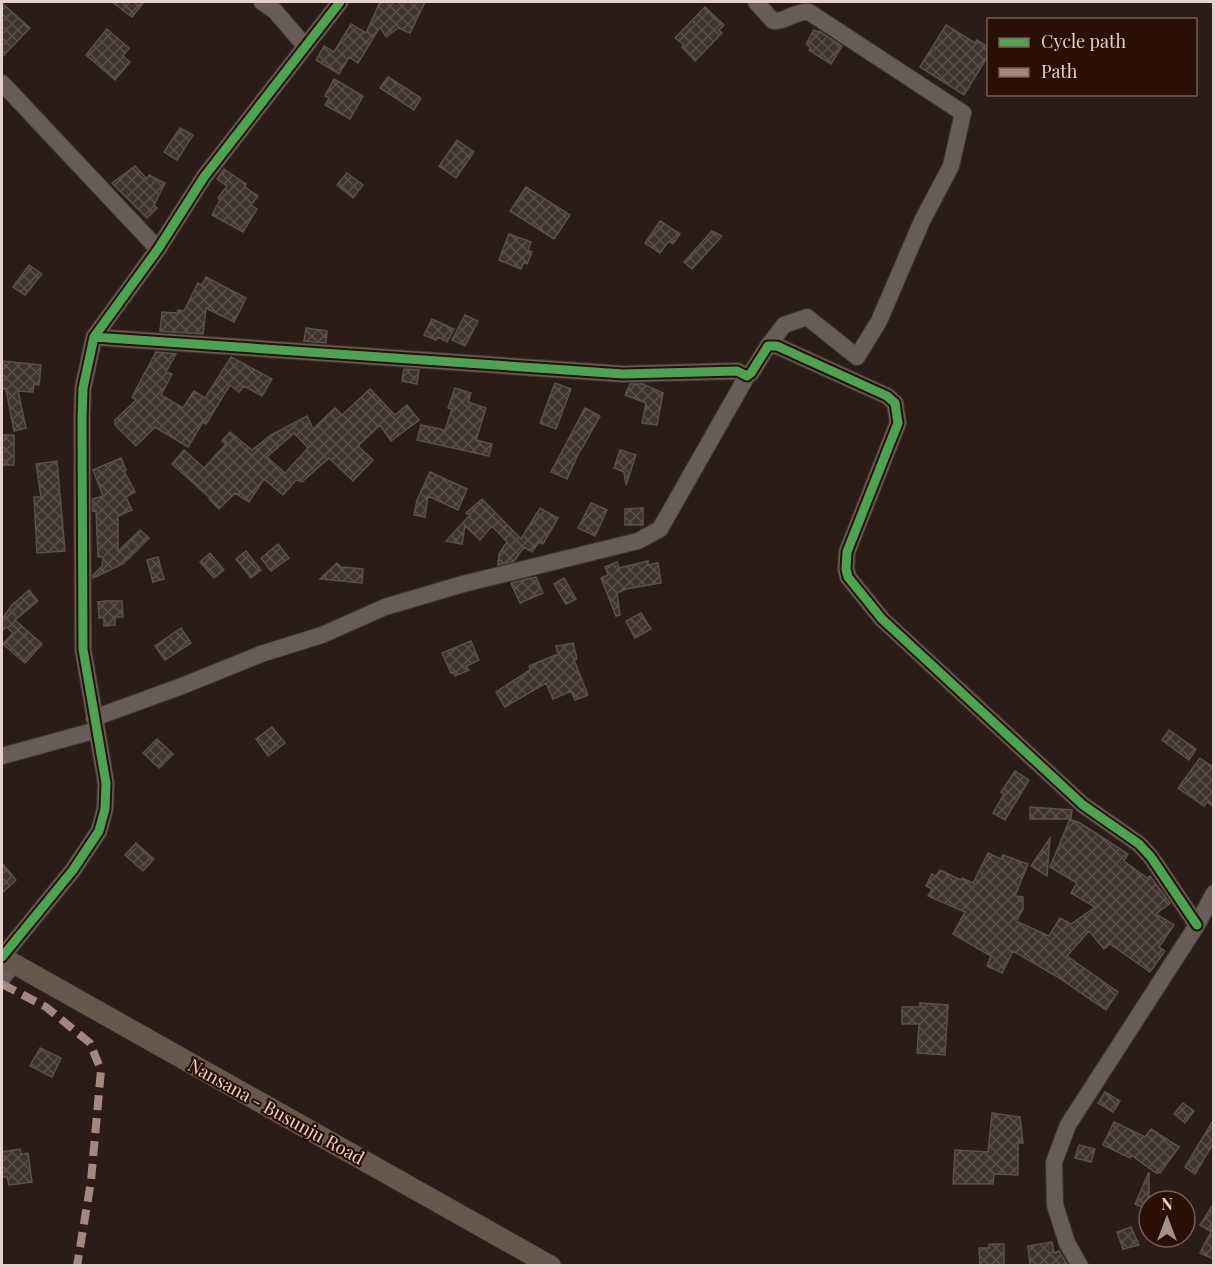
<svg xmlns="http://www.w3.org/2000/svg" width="1215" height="1267" font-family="'Playfair Display',serif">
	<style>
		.building { fill: url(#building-cross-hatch); stroke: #5c504a; stroke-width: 1.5; fill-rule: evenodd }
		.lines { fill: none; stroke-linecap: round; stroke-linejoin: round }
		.minor-casing { stroke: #453834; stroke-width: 18 }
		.major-casing { stroke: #453834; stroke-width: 21 }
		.minor { stroke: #685c57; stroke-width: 16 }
		.major { stroke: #67584c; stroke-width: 20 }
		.quiet { stroke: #a5887d; stroke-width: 8; stroke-dasharray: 15 8; stroke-linecap: butt }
		.cycleway-casing { stroke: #2a1004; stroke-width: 13 }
		.cycleway { stroke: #4ca352; stroke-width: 9 }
		.labels { text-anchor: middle; stroke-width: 4.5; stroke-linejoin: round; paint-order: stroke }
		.street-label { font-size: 18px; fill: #e5d1c9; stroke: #2a1004 }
	</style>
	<defs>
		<pattern id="building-cross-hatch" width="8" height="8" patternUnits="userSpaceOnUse" patternTransform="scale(1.5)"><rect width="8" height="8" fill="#41332d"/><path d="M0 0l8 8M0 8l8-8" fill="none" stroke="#5c504a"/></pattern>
	</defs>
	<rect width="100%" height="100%" fill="#2b1c16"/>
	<!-- building -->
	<path class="building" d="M112 2H144L132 17Z
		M380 2H425L410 33 398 28 386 37 380 27 358 63 349 57 339 74 316 60 324 46 334 52 351 24 366 33Z
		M2 3 30 28 2 57Z
		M705 7 724 25 719 30 722 33 695 61 682 47 684 45 675 38Z
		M946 25 975 43 977 40 988 47V56L964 95 920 67Z
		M107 29 129 48 123 56 130 62 115 80 86 55Z
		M814 30 818 32 819 31 842 46 831 64 809 50 811 48 806 44Z
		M388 77 421 98 414 110 380 88Z
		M334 79 363 96 350 119 325 105 329 98 325 96Z
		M180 128 193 135 177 160 164 152Z
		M457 140 474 152 456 178 439 166Z
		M135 166 147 179 149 175 165 183 154 205 157 208 147 218 112 183Z
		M224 169 246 184 245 187 258 196 251 205 257 209 243 232 212 215 220 200 218 198 227 186 217 179Z
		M347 173 363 185 353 198 337 185Z
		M526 187 570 215 554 239 510 211Z
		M660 221 680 234 673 244 669 241 660 253 645 243Z
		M712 231 722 236 692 269 684 262Z
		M509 234 531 242 528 250 532 252 527 264 524 262 521 269 499 260Z
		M29 265 42 274 25 295 13 287Z
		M206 277 246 298 234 322 206 308 203 334 160 331 162 312 177 313 178 310 184 311 198 283 202 285Z
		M465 315 478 321 465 346 452 340Z
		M432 319 454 329 447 342 438 337 436 340 424 335Z
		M306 328 327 331 326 343 304 341Z
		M156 352 176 354 166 372 172 374 161 395 183 408 194 391 205 398 231 357 272 379 262 396 244 386 239 392 230 385 206 424 203 422 188 447 155 427 136 446 115 425V420L136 400 132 397Z
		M2 361 41 365 39 385 34 384 33 392 18 391 26 428 14 431 6 389H2Z
		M404 369 419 370 417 384 402 381Z
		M555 383 571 389 556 429 540 423Z
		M630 384H643L663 393 657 425 642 423 646 403 625 395Z
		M455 388 471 393 468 402 486 408 476 440 492 444 489 456 417 440 421 425 445 430 452 409 448 408Z
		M370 389 395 415 407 405 419 420 391 441 380 425 358 446 373 460 353 481 329 458 302 482 296 480 283 495 264 479 249 502 235 493 219 509 209 499 210 498 172 464 184 450 204 468 226 444 222 441 230 432 252 450 271 435 307 416 313 429 335 408 342 415ZM294 433 308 448 285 473 267 457Z
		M585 408 600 416 581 450H580L567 479 551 472Z
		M2 435H14V465H2Z
		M620 450 636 455 626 485 624 472 614 468Z
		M121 458 126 470 124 471 135 492 126 497 132 510 118 516V551L140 530 149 538 123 564 93 578V575L102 566 103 557H98L96 510 93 511V499L103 496 93 470Z
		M57 461 65 551 37 553 34 497H41L36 464Z
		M430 472 467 489 458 510 428 496 425 517 414 515 417 500Z
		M482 499 521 539 540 508 558 518 543 544 539 542 532 552 524 547 514 561 498 565 499 554 507 542 492 526 480 540 465 526 462 544 446 541 470 515 466 513Z
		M591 503 607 510 595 536 578 528Z
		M643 508V525H625V509Z
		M278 544 289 558 271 571 261 558Z
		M246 551 261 570 251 578 236 559Z
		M210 553 224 570 214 578 200 562Z
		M158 557 164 579 153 582 147 560Z
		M648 561V565L658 563 661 583 626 589 617 593 620 615 616 616 601 578 608 575 605 567 617 562 619 568Z
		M337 563 341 567 363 569 362 583 320 579Z
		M536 577 543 593 520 603 511 583Z
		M564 578 576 599 566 604 554 584Z
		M29 590 38 601 15 620 42 644 25 663 3 644 13 633 6 627 2 631V619L12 605Z
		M105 601H122L123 617H115V625L104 626V618H99L98 602Z
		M641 613 651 629 635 638 626 621Z
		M181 628 191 643 165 660 155 646Z
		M471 641 479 660 466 666 469 670 455 676 453 672 451 673 442 653Z
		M573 643 577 659 574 660 588 695 575 700 571 691 553 699 546 683 505 707 496 692 530 670 529 666 558 654 556 646Z
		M272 727 285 743 268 756 256 739Z
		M1169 730 1196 749 1189 760 1162 740Z
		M157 739 173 754 159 768 143 753Z
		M1200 758 1214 768V807L1207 802 1204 806 1178 788Z
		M1015 771 1029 780 1005 820 993 813 1004 794 1001 792Z
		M1030 807 1072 810 1071 819H1030Z
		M1070 819 1080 823 1128 854 1124 861 1147 878 1150 876 1170 903 1156 914 1174 925 1159 947 1165 951 1150 972 1110 944 1104 949 1089 931 1067 956 1118 992 1106 1010 1056 976 1013 951 1002 973 987 966 991 956 953 934 965 912 928 896 932 889 926 886 932 874 936 876 940 870 961 880 962 878 973 883 988 853 1001 859 1003 855 1028 864 1015 896 1023 897V909L1016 921 1049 936 1060 918 1071 924 1095 907 1071 893 1077 883 1050 867Z
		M1050 838 1047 876 1031 866Z
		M136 843 154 859 143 871 125 855Z
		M2 863 16 880 2 893Z
		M920 1003 948 1005 945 1055 917 1053 919 1024H902V1007H920Z
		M40 1048 61 1058 52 1077 30 1066Z
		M1105 1092 1120 1101 1113 1112 1098 1103Z
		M1183 1103 1194 1111 1185 1123 1174 1114Z
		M992 1113 1020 1117 1023 1143H1018V1175L994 1174 993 1184H953L955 1150 988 1152Z
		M1214 1119V1142L1195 1174 1185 1167Z
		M1114 1122 1145 1137 1151 1129 1179 1147 1160 1173H1156L1131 1155 1130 1158 1103 1145Z
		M1079 1145 1095 1149 1091 1162 1075 1158Z
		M20 1149 21 1154 28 1153 32 1182 9 1185 7 1177H2V1152Z
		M1149 1172V1210L1135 1204Z
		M1214 1203V1224L1210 1231 1200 1225Z
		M1214 1226V1259L1200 1253Z
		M1131 1227 1139 1245 1123 1249 1117 1232Z
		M1052 1242 1054 1253 1059 1251 1068 1266H1030L1028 1246Z
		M989 1244H1004V1266H980L979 1248H989Z"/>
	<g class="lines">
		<!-- minor casing -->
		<g class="minor-casing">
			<path id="minor" d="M262 2 275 11 305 46
				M756 2 773 21C787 22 793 11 809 12L963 113 951 166 922 221 879 321 857 357 807 317 784 325 768 346
				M2 83 158 249
				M94 337 623 374 737 371 747 376 751 373 768 346H777L887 396 895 403 898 423 847 552 846 569 848 577 882 619 1083 805 1139 844 1151 857 1197 925
				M94 718 182 686 261 654 322 635 385 607 463 584 638 541 660 529 747 376
				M2 756 97 730
				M2 957 73 870 99 831 105 809 106 783 83 649 82 420 83 388 94 337 158 249 204 177 340 2
				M2 979 13 964
				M1080 1266 1067 1243 1055 1205 1054 1162 1068 1125 1197 925 1214 893"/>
		</g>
		<!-- major casing -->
		<g class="major-casing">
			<path id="major" d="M2 957 551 1266"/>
		</g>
		<!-- minor -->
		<use href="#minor" class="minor"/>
		<!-- major -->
		<use href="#major" class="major"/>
		<!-- quiet -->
		<path class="quiet" d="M2 984 46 1007 90 1043 101 1070 91 1181 77 1266"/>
		<!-- cycleway casing -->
		<g class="cycleway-casing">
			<path id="cycleway" d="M94 337 623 374 737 371 747 376 751 373 768 346H777L887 396 895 403 898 423 847 552 846 569 848 577 882 619 1083 805 1139 844 1151 857 1197 925
				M2 957 73 870 99 831 105 809 106 783 83 649 82 420 83 388 94 337 158 249 204 177 340 2"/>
		</g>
		<!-- cycleway -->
		<use href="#cycleway" class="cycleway"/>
	</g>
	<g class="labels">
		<!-- street labels -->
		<g class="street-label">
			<text transform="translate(276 1112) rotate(29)" y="6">Nansana - Busunju Road</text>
		</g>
	</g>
	<!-- border -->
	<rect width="1215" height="1267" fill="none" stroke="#e5d1c9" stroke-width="6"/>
	<!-- legend -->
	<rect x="987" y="18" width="210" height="78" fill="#2a1004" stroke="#755d53" stroke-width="1.5"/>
	<rect x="999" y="38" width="30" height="9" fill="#4ca352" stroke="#755d53" stroke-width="1.5"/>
	<text x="1041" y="48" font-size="18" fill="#e5d1c9">Cycle path</text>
	<rect x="999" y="68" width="30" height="9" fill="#a5887d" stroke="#755d53" stroke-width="1.5"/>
	<text x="1041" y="78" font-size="18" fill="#e5d1c9">Path</text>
	<!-- north arrow -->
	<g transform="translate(1167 1219)"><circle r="28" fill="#2a1004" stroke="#755d53" stroke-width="1.5"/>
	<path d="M0-4.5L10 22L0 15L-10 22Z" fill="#a4928a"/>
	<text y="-9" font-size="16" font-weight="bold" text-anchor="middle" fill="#e5d1c9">N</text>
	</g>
</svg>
